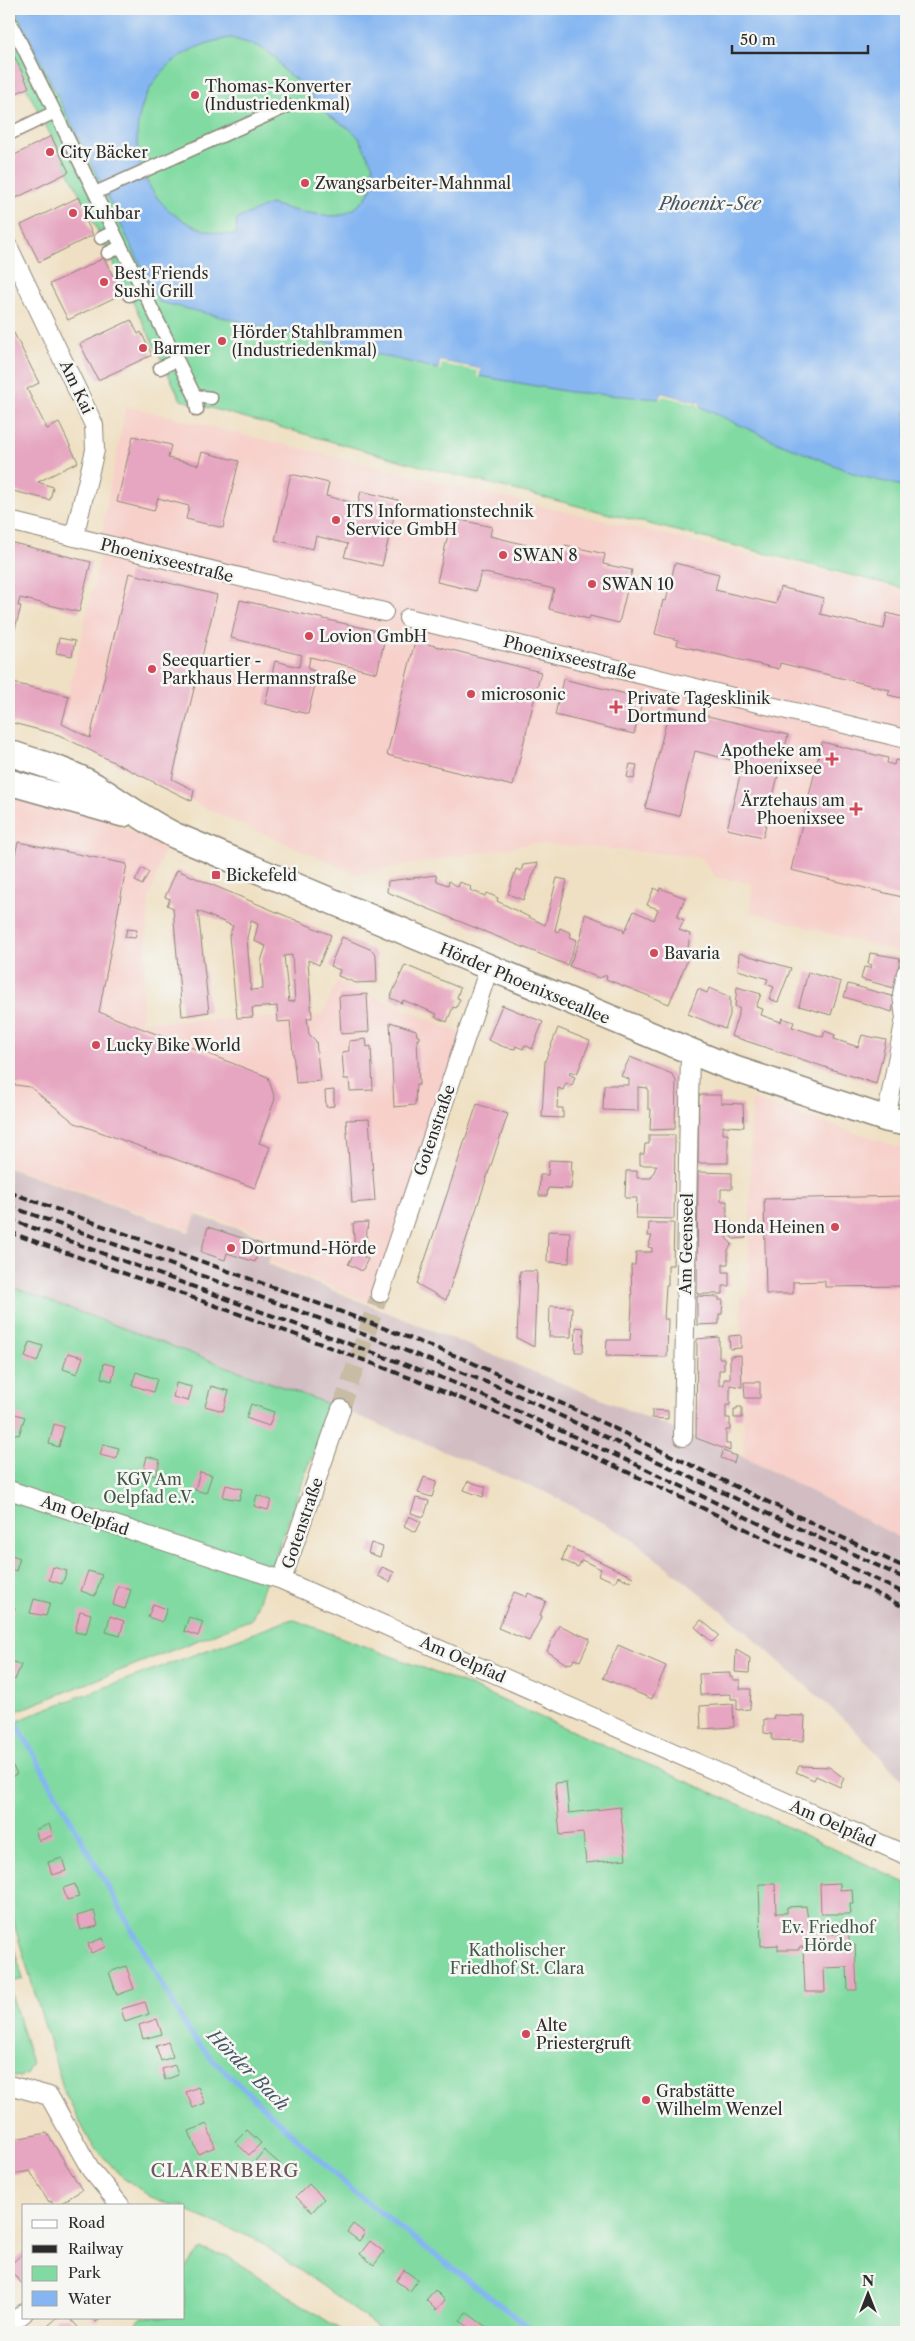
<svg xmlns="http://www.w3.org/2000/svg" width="915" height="2341" font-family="'Libre Caslon Text',serif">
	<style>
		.built { fill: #f7d0ca }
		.industrial { fill: #d2bec2 }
		.green { fill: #80daa1; stroke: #568266 }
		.water { fill: #85b6f1; stroke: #58708e; fill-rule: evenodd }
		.pier { fill: #efe0c3 }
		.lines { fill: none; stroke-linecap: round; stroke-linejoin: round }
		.stream { stroke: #85b6f1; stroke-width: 5.5 }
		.building { fill: #e6a5c0; fill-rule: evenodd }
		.minor-tunnel { stroke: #c8bca5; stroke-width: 18; stroke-dasharray: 18 9; stroke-linecap: butt }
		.pedestrian-casing { stroke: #8d8677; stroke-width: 15 }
		.minor-casing { stroke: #8d8677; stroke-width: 20 }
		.secondary-casing { stroke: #8d8677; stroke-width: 28 }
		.pedestrian { stroke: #fff; stroke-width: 12 }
		.minor { stroke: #fff; stroke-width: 18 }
		.secondary { stroke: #fff; stroke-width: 25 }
		.rail { stroke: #2b2b2b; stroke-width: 4; stroke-dasharray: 8 4; stroke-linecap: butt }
		.poi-dot { fill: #d1495b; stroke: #f6f6f2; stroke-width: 2 }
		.labels { text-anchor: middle; stroke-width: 5; stroke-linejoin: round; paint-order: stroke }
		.poi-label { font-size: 16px; fill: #2b2b2b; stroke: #f6f6f2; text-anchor: start }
		.street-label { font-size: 16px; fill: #2b2b2b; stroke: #f6f6f2 }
		.park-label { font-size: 16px; fill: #405748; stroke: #f6f6f2 }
		.water-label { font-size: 18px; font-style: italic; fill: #465566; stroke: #f6f6f2 }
		.quarter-label { font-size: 19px; letter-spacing: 1px; fill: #6c565f; stroke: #f6f6f2 }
	</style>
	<rect width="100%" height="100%" fill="#f6f6f2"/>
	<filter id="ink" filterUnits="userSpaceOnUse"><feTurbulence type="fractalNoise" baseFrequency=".02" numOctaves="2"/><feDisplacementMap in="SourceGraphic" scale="10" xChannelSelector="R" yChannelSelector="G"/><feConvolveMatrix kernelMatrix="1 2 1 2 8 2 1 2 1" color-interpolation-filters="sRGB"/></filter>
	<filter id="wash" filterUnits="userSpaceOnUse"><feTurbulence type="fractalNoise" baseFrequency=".0096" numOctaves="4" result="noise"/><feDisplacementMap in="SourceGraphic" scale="20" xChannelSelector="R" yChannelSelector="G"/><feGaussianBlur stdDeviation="1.12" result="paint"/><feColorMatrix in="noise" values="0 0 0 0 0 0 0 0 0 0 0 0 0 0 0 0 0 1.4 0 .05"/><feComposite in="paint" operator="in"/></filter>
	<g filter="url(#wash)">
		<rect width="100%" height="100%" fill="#efe0c3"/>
		<!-- built -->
		<path class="built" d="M126 406 421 478 906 591V954L751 912 752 883 715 877 701 857 535 843 357 874 200 806 59 735 98 565 105 512Z
			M9 789 96 813 164 849 149 900 141 1022 322 1016 337 981 464 1034 374 1304 271 1262 278 1239 197 1212 189 1230 9 1166Z
			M752 1099 906 1149V1541L744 1457 741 1297 748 1296Z"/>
		<!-- industrial -->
		<path class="industrial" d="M9 1168 189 1232 196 1215 275 1241 268 1264 744 1457 906 1541V1784L851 1726 727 1615 630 1538 550 1494 341 1409 9 1286Z"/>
		<!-- green -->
		<path class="green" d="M9 9H906V589L428 468 181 400 51 136 9 54Z
			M9 1286 331 1405 252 1619 9 1714Z
			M292 1619 465 1684 745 1807 906 1883V2332H384L324 2287 255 2239 184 2210V2205H171L149 2196 119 2174 91 2143 65 2094 9 1907V1725L43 1710Z
			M9 1931 23 1979 9 1983V1930Z
			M9 1986 32 2063 26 2075 19 2077 9 2074Z
			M201 2249 227 2256 344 2332H128L141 2317H184V2269Z"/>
		<!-- water -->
		<path class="water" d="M15 9H906V487L860 476 775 441 700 407 701 403 661 393 660 399 570 392 479 376 481 369 440 361 438 369 159 302ZM231 38 260 47 276 58 284 71 299 82 329 116 350 129 359 138 373 166 371 189 365 199 354 209 342 215 332 216 300 212 270 204 237 219 236 235C109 230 101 56 231 38Z"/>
		<!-- pier -->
		<path class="pier" d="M440 361 481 369 479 378 477 376 478 371 442 364 440 370 438 371Z
			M661 393 701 403 699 409 698 404 663 396 659 401Z"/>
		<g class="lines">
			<!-- stream -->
			<path class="stream" d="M17 1724 189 2032 210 2057 354 2192 535 2332"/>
		</g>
		<g id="blocks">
			<!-- building -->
			<path class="building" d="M9 45 29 87 9 97Z
				M51 136 69 172 10 201 9 158Z
				M79 197 90 219 86 221 93 235 39 262 21 225Z
				M104 258 122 294 68 320 50 284Z
				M131 320 138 334 141 332 152 355 98 380 80 344Z
				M14 333 39 383 27 389 47 429 59 423 78 462 38 482 53 487 50 500 9 490V335Z
				M133 436 171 445 168 458 198 465 202 452 239 461 223 528 186 519 189 506 158 498 154 511 117 502Z
				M291 474 329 483 326 496 358 504 361 491 398 500 382 566 344 557 348 544 316 536 313 549 275 540Z
				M452 518 492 527 490 536 563 554 565 545 605 554 603 564 632 570 619 623 590 616 589 619 549 609 554 589 481 572 476 591 437 582Z
				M9 542 91 562 79 612 20 598 18 606H21L9 652Z
				M675 563 719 574 715 590 776 604 780 587 824 598 820 614 884 629 887 613 906 618V699L888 695 890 690 780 663 779 669 677 645 678 640 655 634 663 600 666 601Z
				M129 573 217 595 172 779 194 790 192 801 59 735 9 722V682L69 696 62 724 90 738Z
				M240 600 386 633 377 673 310 657 308 669 318 672 308 714 265 704 275 661 299 667 302 655 231 638Z
				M59 638 75 641 72 656 56 653Z
				M415 641 541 672 513 786 387 755Z
				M563 679 643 698 634 734 555 715Z
				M670 707 788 735 763 837 727 829 743 763 695 751 679 816 645 808Z
				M822 742 888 758 887 763 894 765 895 760 906 762V898L791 870Z
				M630 764 637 765 634 779 627 777Z
				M18 842 127 864 99 1012 268 1077 275 1099 259 1143 270 1147 255 1188 75 1123 30 1087 9 1084V891L11 880 9 878V860L15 855Z
				M538 863 523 900 508 894 516 869 521 871 523 865Z
				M142 868 149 872 142 885 135 881Z
				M177 870 331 935 319 965 308 960 312 1018H307L309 1034 316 1041 320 1081 296 1083 290 1021 278 1022 277 1006 252 1008 253 1017 237 1018 229 936 233 926 198 911 209 1012 182 1016 173 908 167 905 170 899 165 897ZM251 921 258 924 254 941 266 946 261 961 263 989 251 990 247 938ZM292 955 295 1001 289 1002 284 956Z
				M436 875 437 881 448 885 449 881 458 887 460 882 471 887 470 890 485 896 487 893 498 898 497 901 545 925 557 878 567 880 555 930 558 932 560 928 571 933 570 937 577 940 567 965 387 892 388 881Z
				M654 888 659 891 660 888 685 898 677 917 684 920 679 930 690 934 686 963 669 1004 606 979 607 975 599 978 569 966 581 937 585 914 623 929 624 933 634 911 654 920 658 909 647 905Z
				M127 929 137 930 135 938 125 937Z
				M342 937 372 950 376 955 377 982 356 983 338 976 340 970 330 966Z
				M739 953 791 968 778 1002 769 999 774 987 766 984 768 979 738 970Z
				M870 953 900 958 898 969 900 972 899 979 895 980 894 988 861 979 864 967 871 968 872 965 868 964Z
				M405 965 460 988 457 998 460 999 456 1008 453 1007 447 1022 435 1017 437 1014 403 1000 402 1003 390 998Z
				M808 972 841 982 831 1015 799 1006Z
				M848 984 895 997 892 1012 844 997Z
				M737 987 761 994 756 1007 763 1009 761 1015 781 1022 782 1018 794 1022 792 1027 823 1037 825 1031 835 1035 834 1039 858 1047 862 1035 886 1040 876 1084 731 1036 740 1009 735 1006Z
				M709 988 730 997V1015L725 1029 688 1014 698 989 707 993Z
				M367 994 369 1032 341 1034 339 996Z
				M502 1005 543 1022 532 1049 525 1045 523 1049 516 1046 515 1049 504 1047 488 1040Z
				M390 1022 416 1030 417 1036H419V1039H417L419 1085H416L415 1105 394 1107Z
				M558 1028 590 1041 577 1074 570 1071 569 1074 575 1077 572 1086 566 1083 563 1090 558 1088 557 1108H563V1118L542 1117 545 1061Z
				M366 1039 367 1047 371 1046 373 1090 350 1091 349 1079H344L342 1052 349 1051V1041Z
				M630 1057 672 1074 676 1081 675 1129 650 1130 651 1109H648V1088L638 1087V1111L603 1110 604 1085H629V1079L621 1076Z
				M334 1090V1106L326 1107 325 1091Z
				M699 1095H721V1103L743 1104 744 1127 723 1126V1134H728V1163H698Z
				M477 1104 508 1114 446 1300 417 1284Z
				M369 1119 375 1201 352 1203 346 1120Z
				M649 1135H675L674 1219 636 1218 637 1198H625L626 1171H637V1178H651L657 1165H640V1154H644L645 1144H649Z
				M549 1160 572 1161 571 1171H573L571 1189 548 1188 547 1196H539L540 1175H548Z
				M698 1172 732 1173V1189H721V1201H727V1218L731 1221 727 1224V1227L745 1228 746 1238 734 1239 728 1235 726 1238 732 1244 728 1250V1264H723V1272H729V1286H723V1294H697Z
				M905 1196 906 1286 825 1287V1281L793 1282V1294H766L764 1199Z
				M368 1222 364 1257 368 1259 362 1271 348 1264 355 1253 353 1223Z
				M649 1223H674L673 1265H668V1285H666L664 1319H668L667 1357 606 1356 607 1340H630L632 1305 631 1265H635L636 1252H652V1248L648 1247 652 1236H648Z
				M208 1227 261 1244 255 1262 227 1253 225 1260 201 1252Z
				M548 1231 570 1232 569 1263 547 1262Z
				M520 1271H537L534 1347 517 1338Z
				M697 1296 719 1297V1300H723L722 1314H719V1324L697 1325Z
				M550 1306 572 1307 571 1337H549Z
				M576 1327 584 1328 583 1352H575Z
				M741 1335V1348L730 1349 729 1336Z
				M719 1337V1358H724V1370H719V1385H724V1379H730V1356L741 1355 742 1387 730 1385V1405H726V1418H730V1430H726V1444H730V1451L696 1438 697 1339Z
				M30 1342 43 1346 37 1362 25 1357Z
				M68 1353 83 1357 77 1374 63 1369Z
				M104 1363 115 1366 112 1381 101 1378Z
				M136 1372 157 1379 153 1392 132 1385Z
				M744 1382H760V1398H745Z
				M176 1383 192 1387 188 1401 173 1397Z
				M211 1386 229 1391 223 1411 205 1406Z
				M251 1404 274 1412 269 1426 246 1418Z
				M737 1407H742V1418H734V1409H737Z
				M652 1410 668 1411V1419L652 1418Z
				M9 1412 25 1417 19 1435 9 1433Z
				M54 1424 64 1427 59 1447 49 1444Z
				M103 1444 119 1448 116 1459 100 1455Z
				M723 1451 736 1456 734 1463 721 1458Z
				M147 1456 160 1460 156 1476 143 1473Z
				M200 1472 212 1475 206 1493 195 1490Z
				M424 1477 437 1481 432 1497 418 1493Z
				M468 1481 486 1487 483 1497 464 1490Z
				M226 1485 242 1489 239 1500 223 1497Z
				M257 1495 271 1500 268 1510 254 1506Z
				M416 1498 429 1501 424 1517 411 1513Z
				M409 1516 421 1522 416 1532 404 1526Z
				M371 1543 383 1547 380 1557 368 1553Z
				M567 1546 633 1577 631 1582 618 1576 615 1582 598 1575 601 1569 582 1560 578 1567 562 1560Z
				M9 1554 20 1558 16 1571 9 1568Z
				M53 1567 67 1571 62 1584 49 1580Z
				M382 1567 394 1572 390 1582 378 1576Z
				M88 1571 102 1575 95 1596 81 1591Z
				M118 1586 131 1590 125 1609 113 1605Z
				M514 1592 527 1597 528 1593 546 1601 540 1615 542 1616 529 1641 498 1628Z
				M34 1599 50 1603 46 1616 30 1613Z
				M153 1604 167 1609 162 1622 148 1617Z
				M9 1605 15 1608 9 1623Z
				M80 1611 91 1614 86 1634 75 1632Z
				M110 1616 124 1621 120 1636 106 1632Z
				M189 1617 203 1622 198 1636 184 1631Z
				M701 1620 719 1635 712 1642 695 1627Z
				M559 1625 590 1639 580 1661 574 1659 572 1663 566 1664 547 1651Z
				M618 1645 666 1666 652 1699 603 1678Z
				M736 1650 750 1658 749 1673 735 1672Z
				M9 1660 21 1665 15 1680 9 1677Z
				M730 1673V1677H733V1680H740V1689H751L750 1709 737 1710V1699H731V1694L700 1695 699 1674Z
				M733 1704 734 1727 701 1729 700 1706Z
				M774 1715 805 1716 804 1741 772 1740V1734L764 1733V1719H773Z
				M9 1759 17 1774 9 1778Z
				M799 1766 829 1767 844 1778 840 1787 816 1776 814 1780 796 1772Z
				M566 1782 569 1813 620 1807 626 1859 586 1863 583 1833 560 1835 555 1783Z
				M49 1824 53 1835 39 1841 35 1830Z
				M62 1858 66 1871 52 1875 48 1862Z
				M840 1883V1890L852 1889 853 1904H850L851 1914H821L820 1884Z
				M75 1884 79 1897 67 1900 63 1888Z
				M759 1884H775L776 1913H787V1907L806 1906 810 1934H849V1945H855L857 1990H848L847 1967 824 1968 825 1992H805L803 1947H799V1950H778V1945L761 1946Z
				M94 1911 98 1926 81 1930 77 1916Z
				M103 1938 106 1947 91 1953 88 1944Z
				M126 1966 134 1989 117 1995 109 1972Z
				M145 2002 149 2014 125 2022 121 2009Z
				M157 2019 162 2034 143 2039 139 2025Z
				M168 2042 173 2057 161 2061 156 2046Z
				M175 2065 178 2075 165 2080 162 2069Z
				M198 2087 205 2103 193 2108 186 2092Z
				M207 2124 215 2147 198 2154 189 2131Z
				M247 2130 261 2143 249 2155 235 2142Z
				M47 2133 82 2190 58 2205H53L51 2201 49 2202 30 2171 9 2175V2140Z
				M264 2150 281 2165 272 2176 255 2161Z
				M904 2172H906V2189H904Z
				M309 2184 324 2199 312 2212 296 2197Z
				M353 2224 365 2233 359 2241 347 2232Z
				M370 2241 384 2252 374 2265 360 2254Z
				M24 2252V2286L9 2269V2266Z
				M404 2270 418 2280 410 2291 396 2281Z
				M435 2290 445 2300 436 2310 426 2300Z
				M466 2312 493 2332H476L460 2321Z
				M58 2317H69L82 2332H41Z
				M91 2317H102L96 2322Z"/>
		</g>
	</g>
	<g filter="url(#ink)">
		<use href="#blocks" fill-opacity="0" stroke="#8d8677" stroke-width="1"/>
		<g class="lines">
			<!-- minor-tunnel -->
			<path class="minor-tunnel" d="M341 1409 380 1293"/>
			<!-- pedestrian casing -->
			<g class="pedestrian-casing">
				<path id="pedestrian" d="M9 19 195 396 197 410
					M9 134 55 112
					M95 193 288 106
					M101 238 113 232
					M108 253 120 247
					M129 295 141 289
					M160 368 177 360
					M195 396 211 398"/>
			</g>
			<!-- minor casing -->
			<g class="minor-casing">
				<path id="minor" d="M9 248 94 425 95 450 74 537
					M9 521 384 612
					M408 618 906 739
					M886 1119 905 1018 902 995 906 973
					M380 1293 489 968
					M683 1437 690 1051
					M9 1490 282 1580 906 1855
					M282 1580 341 1409
					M9 2085 49 2096 91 2170 120 2205
					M9 2325 24 2313"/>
			</g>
			<!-- secondary casing -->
			<g class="secondary-casing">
				<path id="secondary" d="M9 753C37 762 69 771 95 786 122 803 147 822 176 836L668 1042 729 1067 886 1119 906 1123
					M9 782 123 814"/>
			</g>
			<!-- pedestrian -->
			<use href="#pedestrian" class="pedestrian"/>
			<!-- minor -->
			<use href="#minor" class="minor"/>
			<!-- secondary -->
			<use href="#secondary" class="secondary"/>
			<!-- rail -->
			<path class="rail" d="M9 1192 339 1311 464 1359 576 1410 906 1568
				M9 1206 368 1336 504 1389 906 1579
				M9 1219 450 1381 633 1463 906 1594
				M9 1232C154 1285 302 1334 445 1392 602 1455 754 1534 906 1608"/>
		</g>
	</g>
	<!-- markers -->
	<g class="poi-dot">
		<circle cx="195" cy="95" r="5"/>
		<circle cx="50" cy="152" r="5"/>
		<circle cx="305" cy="183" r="5"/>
		<circle cx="73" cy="213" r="5"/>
		<circle cx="104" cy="282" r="5"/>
		<circle cx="222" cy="341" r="5"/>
		<circle cx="143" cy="348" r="5"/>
		<circle cx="336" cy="520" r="5"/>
		<circle cx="503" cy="555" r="5"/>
		<circle cx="592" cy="584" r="5"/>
		<circle cx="309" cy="636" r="5"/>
		<circle cx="152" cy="669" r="5"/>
		<circle cx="471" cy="694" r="5"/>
		<path d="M613.5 699.5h5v5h5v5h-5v5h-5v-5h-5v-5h5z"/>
		<path d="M829.5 751.5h5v5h5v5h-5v5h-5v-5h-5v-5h5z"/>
		<path d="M853.5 801.5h5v5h5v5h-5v5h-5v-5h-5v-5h5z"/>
		<rect x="211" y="870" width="10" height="10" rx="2.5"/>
		<circle cx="654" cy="953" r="5"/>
		<circle cx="96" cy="1045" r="5"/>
		<circle cx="835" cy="1227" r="5"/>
		<circle cx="231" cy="1248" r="5"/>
		<circle cx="526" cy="2034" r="5"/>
		<circle cx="646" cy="2100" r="5"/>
	</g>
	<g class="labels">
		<!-- poi labels -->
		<g class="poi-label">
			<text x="205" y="92">Thomas-Konverter<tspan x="205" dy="18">(Industriedenkmal)</tspan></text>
			<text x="60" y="158">City Bäcker</text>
			<text x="315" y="189">Zwangsarbeiter-Mahnmal</text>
			<text x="83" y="219">Kuhbar</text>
			<text x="114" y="279">Best Friends<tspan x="114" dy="18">Sushi Grill</tspan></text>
			<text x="232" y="338">Hörder Stahlbrammen<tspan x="232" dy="18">(Industriedenkmal)</tspan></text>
			<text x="153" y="354">Barmer</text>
			<text x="346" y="517">ITS Informationstechnik<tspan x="346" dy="18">Service GmbH</tspan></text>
			<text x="513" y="561">SWAN 8</text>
			<text x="602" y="590">SWAN 10</text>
			<text x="319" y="642">Lovion GmbH</text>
			<text x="162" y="666">Seequartier -<tspan x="162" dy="18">Parkhaus Hermannstraße</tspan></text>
			<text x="481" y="700">microsonic</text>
			<text x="627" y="704">Private Tagesklinik<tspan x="627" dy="18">Dortmund</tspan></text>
			<text x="822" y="756" text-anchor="end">Apotheke am<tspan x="822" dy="18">Phoenixsee</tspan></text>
			<text x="845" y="806" text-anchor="end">Ärztehaus am<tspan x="845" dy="18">Phoenixsee</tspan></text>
			<text x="226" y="881">Bickefeld</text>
			<text x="664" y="959">Bavaria</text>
			<text x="106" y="1051">Lucky Bike World</text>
			<text x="825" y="1233" text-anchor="end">Honda Heinen</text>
			<text x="241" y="1254">Dortmund-Hörde</text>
			<text x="536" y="2031">Alte<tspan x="536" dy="18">Priestergruft</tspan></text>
			<text x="656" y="2097">Grabstätte<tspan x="656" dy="18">Wilhelm Wenzel</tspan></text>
		</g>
		<!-- street labels -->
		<g class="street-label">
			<text transform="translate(77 387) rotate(65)" y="6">Am Kai</text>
			<text transform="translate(167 560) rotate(14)" y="6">Phoenixseestraße</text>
			<text transform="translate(570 657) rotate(14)" y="6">Phoenixseestraße</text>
			<text transform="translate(525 983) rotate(23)" y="6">Hörder Phoenixseeallee</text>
			<text transform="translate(434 1130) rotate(-71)" y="6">Gotenstraße</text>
			<text transform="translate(686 1244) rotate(-89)" y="6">Am Geenseel</text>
			<text transform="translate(85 1515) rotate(19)" y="6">Am Oelpfad</text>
			<text transform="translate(302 1523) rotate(-71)" y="6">Gotenstraße</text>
			<text transform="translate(463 1659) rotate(24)" y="6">Am Oelpfad</text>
			<text transform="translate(833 1823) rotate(24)" y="6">Am Oelpfad</text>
		</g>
		<!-- park labels -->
		<g class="park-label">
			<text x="149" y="1485">KGV Am<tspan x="149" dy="18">Oelpfad e.V.</tspan></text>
			<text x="828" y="1933">Ev. Friedhof<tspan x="828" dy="18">Hörde</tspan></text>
			<text x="517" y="1956">Katholischer<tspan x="517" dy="18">Friedhof St. Clara</tspan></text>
		</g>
		<!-- water labels -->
		<g class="water-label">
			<text x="710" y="210">Phoenix-See</text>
			<text transform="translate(248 2070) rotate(45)" y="6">Hörder Bach</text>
		</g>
		<!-- quarter labels -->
		<g class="quarter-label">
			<text x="225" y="2177">CLARENBERG</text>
		</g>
	</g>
	<!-- margin -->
	<rect width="915" height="2341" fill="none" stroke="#f6f6f2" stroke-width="30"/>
	<!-- legend -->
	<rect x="22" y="2204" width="162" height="115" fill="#f6f6f2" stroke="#a5a5a2"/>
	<rect x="32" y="2220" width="25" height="8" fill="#ffffff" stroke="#a5a5a2"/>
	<text x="68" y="2228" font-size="15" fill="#2b2b2b">Road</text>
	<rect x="32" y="2245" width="25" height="8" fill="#2b2b2b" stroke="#a5a5a2"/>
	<text x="68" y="2254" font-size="15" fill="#2b2b2b">Railway</text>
	<rect x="32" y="2266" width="25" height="15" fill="#80daa1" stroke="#a5a5a2"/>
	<text x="68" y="2278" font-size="15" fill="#2b2b2b">Park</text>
	<rect x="32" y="2291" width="25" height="15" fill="#85b6f1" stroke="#a5a5a2"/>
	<text x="68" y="2304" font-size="15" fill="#2b2b2b">Water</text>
	<!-- north arrow -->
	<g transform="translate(868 2294)" stroke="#f6f6f2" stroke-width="4" paint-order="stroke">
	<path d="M0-4L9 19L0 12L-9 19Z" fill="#2b2b2b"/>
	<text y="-8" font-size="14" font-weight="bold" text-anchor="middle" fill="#2b2b2b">N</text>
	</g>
	<!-- scale -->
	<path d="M732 45v8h136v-8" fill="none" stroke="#2b2b2b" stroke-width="2.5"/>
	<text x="740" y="45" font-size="15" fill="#2b2b2b" stroke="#f6f6f2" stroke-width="4" paint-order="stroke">50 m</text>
</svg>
